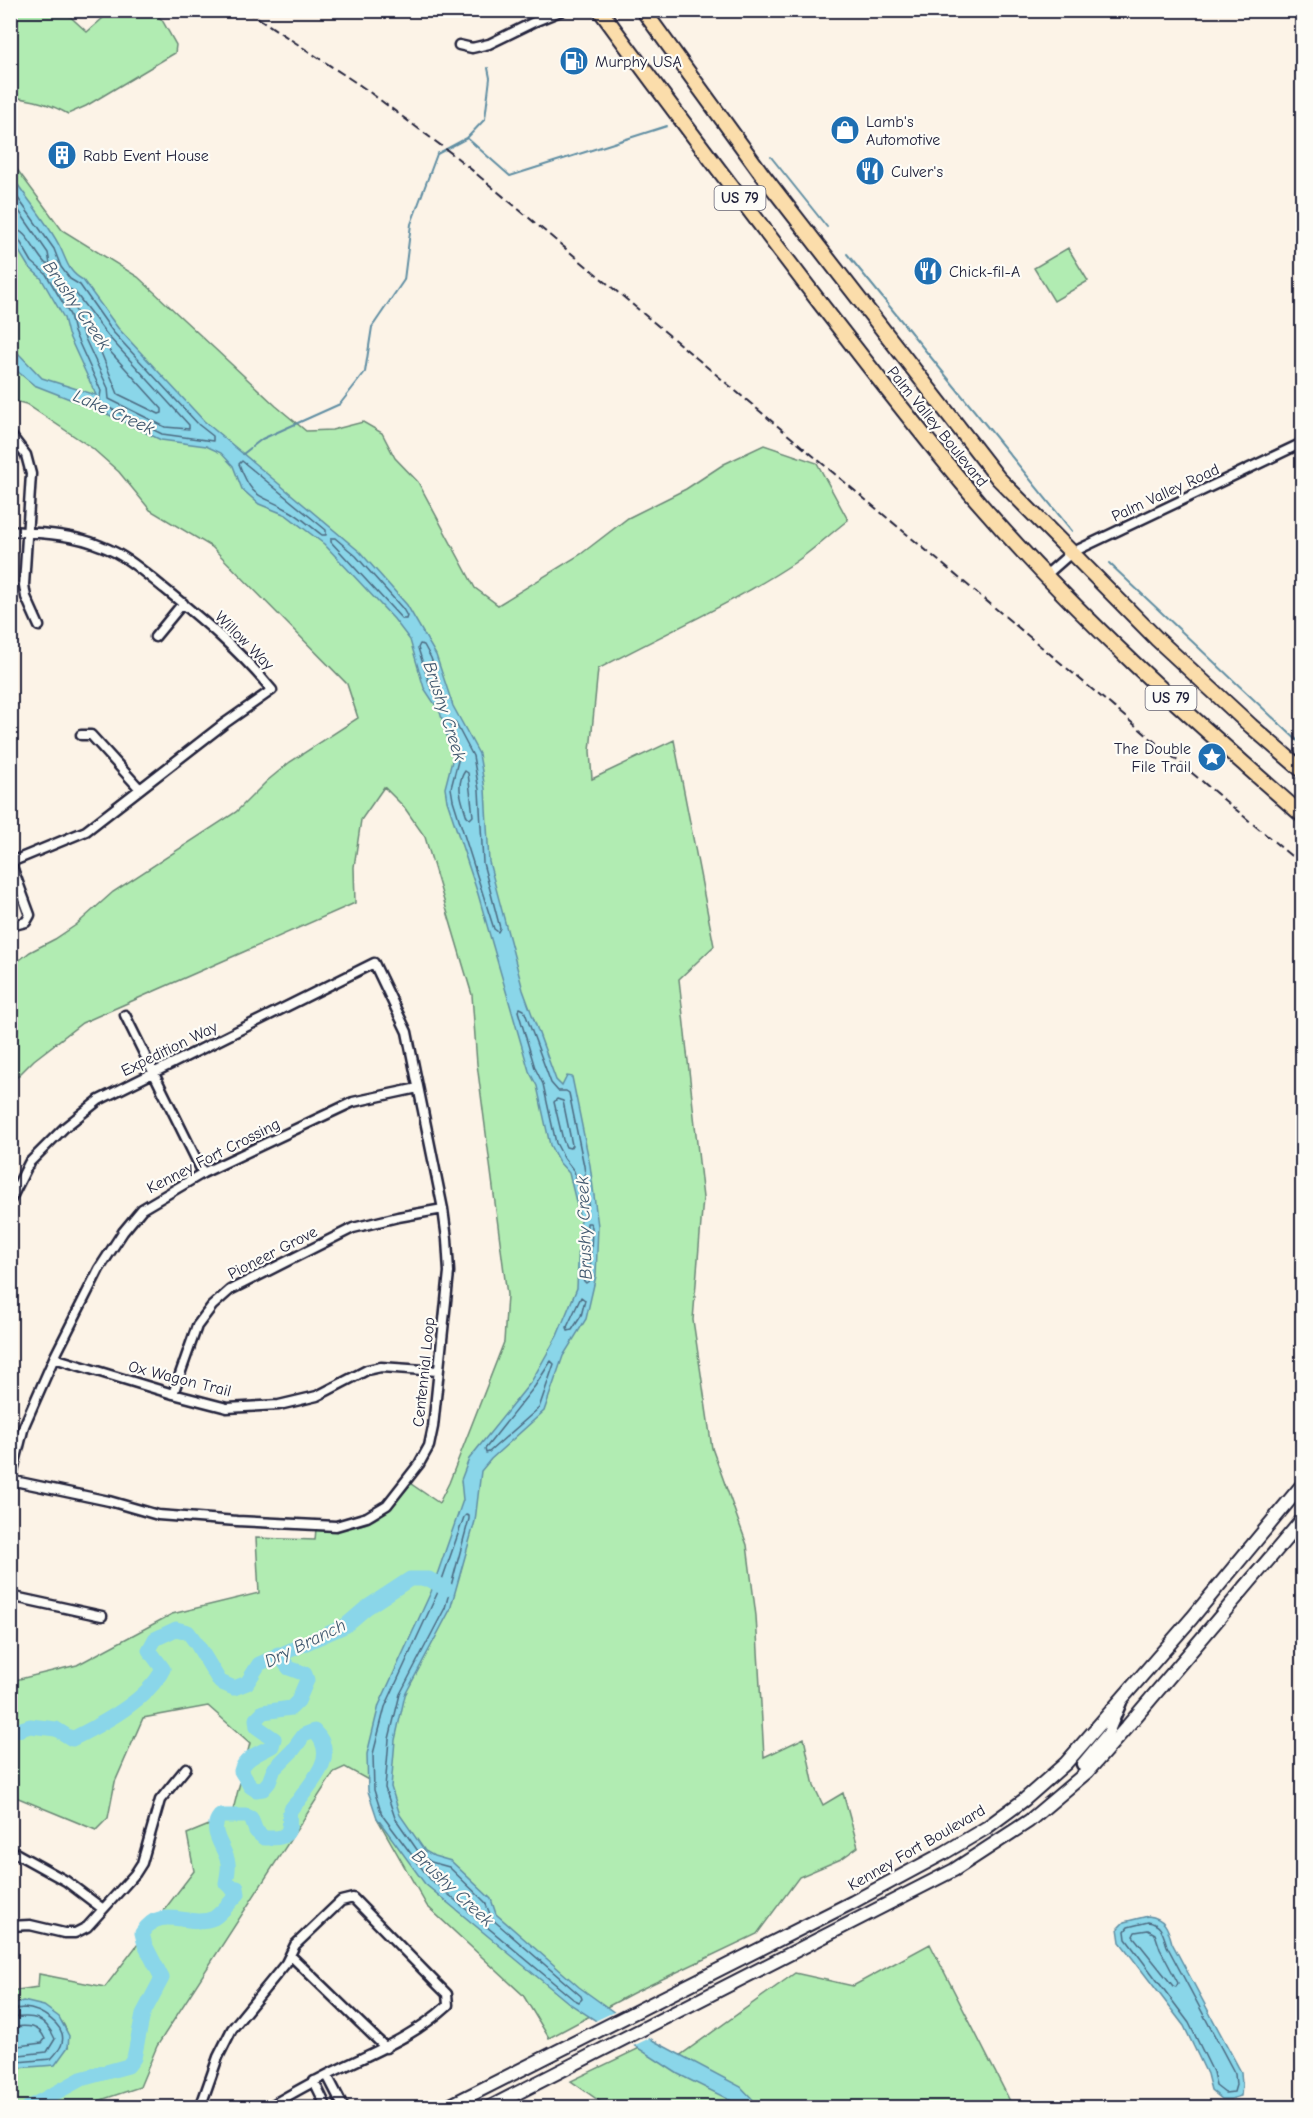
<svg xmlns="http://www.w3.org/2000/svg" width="1313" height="2118" font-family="'Comic Neue',sans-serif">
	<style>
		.green { fill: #b1ecb2; stroke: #6a8776; stroke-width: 1.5 }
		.water { fill: #8ad6e9; stroke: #608ea3; stroke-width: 1.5 }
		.pier { fill: #fcf3e7 }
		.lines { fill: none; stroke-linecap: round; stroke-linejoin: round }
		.shore { stroke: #4c6a81; stroke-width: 1.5 }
		.stream { stroke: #608ea3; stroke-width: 2 }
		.river { stroke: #8ad6e9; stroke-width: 15 }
		.minor-casing { stroke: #22223b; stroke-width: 13 }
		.tertiary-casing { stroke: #22223b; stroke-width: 15 }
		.secondary-casing { stroke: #22223b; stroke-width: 16 }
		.trunk-casing { stroke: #22223b; stroke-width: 18 }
		.minor { stroke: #fdfcf7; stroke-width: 8 }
		.tertiary { stroke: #fdfcf7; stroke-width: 10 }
		.secondary { stroke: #fdfcf7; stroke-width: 12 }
		.trunk { stroke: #fbddab; stroke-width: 14 }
		.rail { stroke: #22223b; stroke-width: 2; stroke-dasharray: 9 4.5; stroke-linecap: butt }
		.labels { text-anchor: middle; stroke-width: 4.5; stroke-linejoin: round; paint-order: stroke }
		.shield { fill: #fdfcf7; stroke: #646373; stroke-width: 1.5 }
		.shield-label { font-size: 15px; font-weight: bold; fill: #22223b }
		.poi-label { font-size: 16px; fill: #22223b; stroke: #fdfcf7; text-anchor: start }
		.street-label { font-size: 16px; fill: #22223b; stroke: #fdfcf7 }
		.water-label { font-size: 18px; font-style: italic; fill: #41586f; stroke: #fdfcf7 }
	</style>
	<rect width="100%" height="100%" fill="#fcf3e7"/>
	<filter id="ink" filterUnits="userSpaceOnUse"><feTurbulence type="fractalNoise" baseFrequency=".0167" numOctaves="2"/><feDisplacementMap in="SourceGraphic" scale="12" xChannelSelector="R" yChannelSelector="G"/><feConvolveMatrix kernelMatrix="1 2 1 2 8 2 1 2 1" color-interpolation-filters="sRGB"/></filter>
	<g filter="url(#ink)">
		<!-- green -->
		<path class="green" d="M10 11H64L87 32 111 11H152L162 20 176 45 175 53 86 106 68 114C51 104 30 99 11 97Z
			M10 160 62 230 138 277 276 406 306 431 332 430 363 422 382 433 395 458 418 482 475 588 498 605 581 554 628 518 686 489 724 464 764 445 817 463 848 520C830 534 813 550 794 563 732 604 663 634 598 669L590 751 592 779 674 740 714 946 679 979 703 1198 693 1320 712 1448 747 1545 756 1616 764 1757 804 1738 814 1786 823 1805 843 1793 858 1847 841 1859 799 1877 757 1934 633 1993 549 2038 523 1995 427 1906 377 1818 372 1782 345 1767 334 1772 157 2046 140 2087 80 2107H17L11 2102V2084L17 2068 27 2067 68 2047C69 2022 59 2017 39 2008 27 2003 22 2002 11 2005V1991L38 1987 39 1974 105 1987 194 1871 187 1834 214 1823 233 1810 250 1743 208 1706 143 1718 115 1782 108 1818 96 1830 11 1795V1681L77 1665 172 1614 259 1593 256 1538 315 1540 316 1529C369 1528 377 1525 411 1484L439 1503 449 1483 504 1342 507 1295 477 1064 472 995 425 837 404 807 384 787 361 820 354 867 355 903 82 1023 34 1060 11 1083V970L17 962 30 952 55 939 76 925 113 892 236 812 267 781 290 762 358 718 347 684 212 547 150 510 119 472 92 448 26 404 11 400Z
			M1068 248 1088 281 1054 301 1034 268Z
			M930 1944 1013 2107H608L571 2081 654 2041 679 2056 795 1973 853 1986Z"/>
		<!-- water -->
		<path class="water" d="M11 179 18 185C32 205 49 225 60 247 67 261 68 272 83 280L118 328 204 421 360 552 407 605 436 655 453 706 479 754 485 789 489 862 523 990 556 1080 562 1086 567 1076 572 1077 590 1165 598 1226 596 1276 586 1319 563 1356 544 1411 491 1459 481 1471 475 1521 450 1610 405 1695 395 1740 391 1787 400 1815 425 1851 434 1856 451 1861 491 1899 496 1914 579 1987 654 2041 741 2087 760 2107H735L730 2100 678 2074 570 2004 425 1884 377 1818 368 1791 367 1754 379 1705 431 1592 463 1500 461 1480 469 1459 531 1382 557 1336 577 1288 580 1218 569 1173 559 1162 550 1145 537 1086 529 1071 478 894 447 801 445 788 453 757 440 712 424 688 410 640 394 619 324 544 286 515 259 504 242 489 233 466 221 453 206 446 161 440 103 412 34 385 11 366V349L18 353 42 378 96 395 68 334 64 318 41 278 28 266 11 238Z
			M1148 1916C1165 1918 1168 1928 1172 1943L1241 2072 1242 2085 1241 2096 1231 2099H1222L1211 2090 1207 2074 1184 2026 1120 1942 1118 1928 1124 1922Z
			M23 2001 44 2006 59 2017 69 2036 68 2047 55 2065 17 2068 11 2084V2005Z"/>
		<!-- pier -->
		<path class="pier" d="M616 2011 652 2037 631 2047 593 2022Z"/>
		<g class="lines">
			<!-- shore -->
			<path class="shore" d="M10 187 54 249 61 267 70 279 80 285 113 332 199 425 213 436V441L162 434 99 403 101 391 74 332 70 315 46 274 32 262 18 238 10 236
				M10 198 48 253 50 264H46C34 253 28 229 10 228
				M66 288 74 291 108 336 189 425V429L165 427 109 399 108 388 81 330 77 313 65 292Z
				M102 347H106L162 409V413L159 414 118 394 100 350Z
				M242 461 326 530V535H322C311 527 300 516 288 510 259 493 253 501 239 464Z
				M331 538H335L356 556 403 609 407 616 406 619H402L331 542Z
				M420 644 424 645 431 658 444 696 442 700 438 699 430 686 418 648Z
				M452 721 455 722 473 756 479 790 483 863 500 928 498 932 494 929 453 800 451 788 459 757 450 724Z
				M465 771 468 773 473 816 470 819 467 817C462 801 455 785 465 771Z
				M520 1008 524 1010 551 1083 558 1091H566L569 1093 584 1166 589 1203 587 1206 583 1204 574 1171 564 1158 556 1143 543 1084 535 1068 518 1011Z
				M557 1099 563 1101 572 1145 570 1148 566 1147 563 1140 554 1102Z
				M587 1223H590L592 1227 590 1275 589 1281 586 1283 583 1280Z
				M581 1297 585 1300 581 1316 572 1330 568 1331 567 1327Z
				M551 1361 554 1364 539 1408 489 1452 486 1453 485 1449 535 1386Z
				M466 1515 469 1516V1519L445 1608 400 1694 389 1739 385 1788 395 1818 420 1854 431 1862 449 1867 485 1902 492 1919 581 1996 582 1999 579 2002 573 1999 430 1879 382 1815 374 1790 373 1754 385 1707 437 1594 464 1517Z
				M1148 1922C1162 1924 1163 1934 1167 1946L1235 2074 1236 2085 1234 2092 1225 2093 1216 2086 1213 2072 1189 2023 1126 1939 1125 1931 1128 1927Z
				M1148 1930 1155 1934 1160 1949 1178 1983 1176 1987 1173 1986 1133 1936 1135 1932Z
				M10 2010C15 2010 20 2008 24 2008 40 2009 67 2025 62 2043 61 2049 55 2054 51 2059L17 2062 10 2068
				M10 2018C34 2016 44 2015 55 2039L47 2052 10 2056
				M10 2027C25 2026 38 2023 45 2039L42 2043 10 2047"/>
			<!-- stream -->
			<path class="stream" d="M444 10 448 17
				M467 138 510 176 667 126
				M771 157 827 227
				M847 254 1072 531
				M243 454 262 439 340 404 365 372 372 327 404 280 411 224 437 154 467 138 485 119 490 78 488 68
				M1109 563 1302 745"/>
			<!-- river -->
			<path class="river" d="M10 1733 30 1726 56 1729 72 1739C102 1724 148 1700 163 1669L149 1650 155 1639 176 1629 188 1632 197 1644 220 1682 234 1688 247 1683 259 1664 345 1626 366 1608 410 1579H429L446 1589
				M28 2108 81 2079 128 2066 134 2058 143 2014 162 1978 145 1945 142 1933C160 1903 190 1929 214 1918 222 1913 231 1901 238 1894L237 1888 230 1887 226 1883C227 1877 229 1869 228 1863 226 1848 207 1831 220 1816H246L251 1818 256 1831 264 1838C271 1838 281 1839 286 1834 292 1828 288 1818 290 1811 292 1807 296 1803 299 1800 314 1778 339 1755 314 1731L304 1735 293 1750 274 1769 269 1782 263 1789 256 1790 250 1786 241 1771C244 1758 261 1752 272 1746L274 1739 257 1727 256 1719 263 1712 291 1708 298 1701 307 1680 305 1674 289 1668 278 1654"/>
			<!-- minor casing -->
			<g class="minor-casing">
				<path id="minor" d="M459 45 472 48 489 44 536 21 563 10
					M10 434 26 455 31 474 24 585 26 597 39 626
					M10 531C41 533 72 534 101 546 126 555 145 573 165 589 204 621 240 651 272 690L225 723 86 831 11 862
					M1046 575 1071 553 1302 443
					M155 637 183 603
					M81 735H91L140 789
					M10 861 30 915 26 922 10 926
					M125 1015 203 1173
					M10 1201 29 1163 64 1128 99 1100 374 963 407 1032 443 1209 447 1239 449 1272 433 1427 429 1446 419 1464 387 1505 367 1517 336 1526 237 1521 158 1515 109 1501 10 1480
					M54 1358 173 1394 227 1408 279 1405 317 1396 367 1370 381 1367 438 1371
					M173 1394 197 1326 212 1306 230 1290 353 1228 398 1217 443 1209
					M10 1483 24 1426 54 1358 99 1269 123 1232 142 1209 203 1173 353 1102 418 1088
					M10 1596 102 1616
					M10 1850 66 1881 103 1909
					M10 1926 30 1925 64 1933H75L87 1927 135 1874 142 1863 160 1800 186 1768
					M290 1955 386 2048
					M327 2075 344 2108
					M314 2081 327 2108
					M200 2108 218 2057 232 2029 286 1963 295 1945 341 1901 353 1898 437 1984 447 1994 448 2005C414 2036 381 2049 341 2068 315 2080 291 2094 267 2108"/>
			</g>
			<!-- tertiary casing -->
			<g class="tertiary-casing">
				<path id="tertiary" d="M1087 1772 1082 1764 1108 1733 1121 1702"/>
			</g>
			<!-- secondary casing -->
			<g class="secondary-casing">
				<path id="secondary" d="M445 2108 853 1902 944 1853 986 1828 1024 1800 1066 1763 1192 1618 1302 1485
					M488 2108 954 1870 1029 1821 1087 1772 1126 1728 1302 1520"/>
			</g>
			<!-- trunk casing -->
			<g class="trunk-casing">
				<path id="trunk" d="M600 10C672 109 746 206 820 303 873 371 925 440 981 505 1079 618 1190 717 1302 815
					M643 10 762 174 998 478 1157 639 1251 726 1302 770"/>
			</g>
			<!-- minor -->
			<use href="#minor" class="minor"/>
			<!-- tertiary -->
			<use href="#tertiary" class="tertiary"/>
			<!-- secondary -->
			<use href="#secondary" class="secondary"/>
			<!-- trunk -->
			<use href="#trunk" class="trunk"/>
			<!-- rail -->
			<path class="rail" d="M246 10 364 88 455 156 1302 865"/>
		</g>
	</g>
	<!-- icons -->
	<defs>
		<g id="fuel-disc" transform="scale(1.5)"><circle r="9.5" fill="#1f6fb2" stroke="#fdfcf7"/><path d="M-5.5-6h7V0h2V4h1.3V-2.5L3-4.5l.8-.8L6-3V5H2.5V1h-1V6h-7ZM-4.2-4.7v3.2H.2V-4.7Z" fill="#fff"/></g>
		<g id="shop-disc" transform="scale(1.5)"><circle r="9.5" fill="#1f6fb2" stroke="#fdfcf7"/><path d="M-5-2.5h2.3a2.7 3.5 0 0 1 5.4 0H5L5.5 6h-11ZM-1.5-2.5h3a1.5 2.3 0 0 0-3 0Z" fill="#fff"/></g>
		<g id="building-disc" transform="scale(1.5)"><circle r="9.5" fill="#1f6fb2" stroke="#fdfcf7"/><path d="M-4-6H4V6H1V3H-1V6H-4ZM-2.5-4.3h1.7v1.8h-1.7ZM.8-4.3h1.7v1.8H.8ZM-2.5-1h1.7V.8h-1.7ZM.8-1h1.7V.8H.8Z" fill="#fff"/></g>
		<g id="restaurant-disc" transform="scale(1.5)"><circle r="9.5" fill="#1f6fb2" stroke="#fdfcf7"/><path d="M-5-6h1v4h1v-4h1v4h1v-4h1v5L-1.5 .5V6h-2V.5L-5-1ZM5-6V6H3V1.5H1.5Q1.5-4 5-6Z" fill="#fff"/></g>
		<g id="sight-disc" transform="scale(1.5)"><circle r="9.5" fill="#1f6fb2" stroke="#fdfcf7"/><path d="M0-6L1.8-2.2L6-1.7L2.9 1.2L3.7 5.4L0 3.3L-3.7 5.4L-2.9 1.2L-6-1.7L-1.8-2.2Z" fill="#fff"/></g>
	</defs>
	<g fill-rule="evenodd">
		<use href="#fuel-disc" x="574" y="61"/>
		<use href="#shop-disc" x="845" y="130"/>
		<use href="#building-disc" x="62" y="155"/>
		<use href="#restaurant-disc" x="870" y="171"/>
		<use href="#restaurant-disc" x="928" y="271"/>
		<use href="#sight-disc" x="1212" y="757"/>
	</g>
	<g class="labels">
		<!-- shield labels -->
		<g class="shield">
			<rect x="714.5" y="186" width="51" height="24" rx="4.5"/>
			<rect x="1145.5" y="686" width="51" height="24" rx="4.5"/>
		</g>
		<g class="shield-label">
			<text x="740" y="203">US 79</text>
			<text x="1171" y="703">US 79</text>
		</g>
		<!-- poi labels -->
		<g class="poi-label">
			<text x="595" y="67">Murphy USA</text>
			<text x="866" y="127">Lamb's<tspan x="866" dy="18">Automotive</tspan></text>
			<text x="83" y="161">Rabb Event House</text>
			<text x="891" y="177">Culver's</text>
			<text x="949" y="277">Chick-fil-A</text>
			<text x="1191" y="754" text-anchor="end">The Double<tspan x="1191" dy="18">File Trail</tspan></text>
		</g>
		<!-- street labels -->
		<g class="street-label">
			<text transform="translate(938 426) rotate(51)" y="6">Palm Valley Boulevard</text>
			<text transform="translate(1165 492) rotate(-25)" y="6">Palm Valley Road</text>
			<text transform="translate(245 640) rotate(45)" y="6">Willow Way</text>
			<text transform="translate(169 1048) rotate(-26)" y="6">Expedition Way</text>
			<text transform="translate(213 1155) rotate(-27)" y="6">Kenney Fort Crossing</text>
			<text transform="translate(272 1252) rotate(-27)" y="6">Pioneer Grove</text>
			<text transform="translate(423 1372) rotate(-84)" y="6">Centennial Loop</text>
			<text transform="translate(180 1378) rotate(14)" y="6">Ox Wagon Trail</text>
			<text transform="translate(916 1847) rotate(-30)" y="6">Kenney Fort Boulevard</text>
		</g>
		<!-- water labels -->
		<g class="water-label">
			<text transform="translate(77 305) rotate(55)" y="6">Brushy Creek</text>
			<text transform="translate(114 412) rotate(24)" y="6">Lake Creek</text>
			<text transform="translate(445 711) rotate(72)" y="6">Brushy Creek</text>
			<text transform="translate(584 1228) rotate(-92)" y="6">Brushy Creek</text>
			<text transform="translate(305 1643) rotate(-26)" y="6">Dry Branch</text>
			<text transform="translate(453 1888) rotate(43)" y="6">Brushy Creek</text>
		</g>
	</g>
	<!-- margin -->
	<rect width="1313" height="2118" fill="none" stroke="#fdfcf7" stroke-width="36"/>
	<rect x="18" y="18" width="1277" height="2082" fill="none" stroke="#22223b" stroke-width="2" filter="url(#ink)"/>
</svg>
